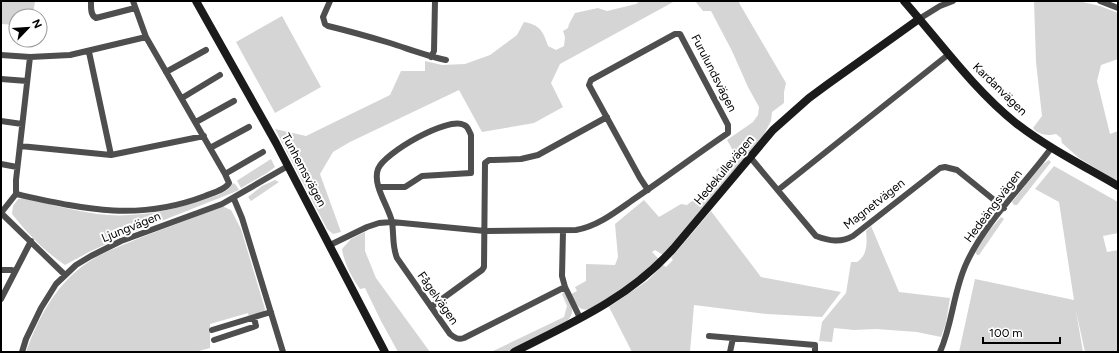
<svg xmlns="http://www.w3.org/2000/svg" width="1119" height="353" font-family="Figtree,sans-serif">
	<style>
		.green { fill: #d5d5d5 }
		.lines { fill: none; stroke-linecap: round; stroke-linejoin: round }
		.street { stroke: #4e4e4e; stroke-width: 6 }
		.secondary { stroke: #1b1b1b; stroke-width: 8 }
		.labels { text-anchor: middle; stroke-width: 4; stroke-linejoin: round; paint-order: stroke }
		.street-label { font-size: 12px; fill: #000; stroke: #fff }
	</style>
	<rect width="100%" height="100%" fill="#fff"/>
	<!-- green -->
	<path class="green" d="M1 1H35L33 16H16V25L1 24Z
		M640 1H675L560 64 551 83 563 107 534 123 482 132 459 90 350 142 333 152 320 174 341 232 333 234 327 229 275 129 306 136 390 95 401 71H425V61L442 65 465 64 490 55 517 35 524 22C540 25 543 31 548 46L556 50 564 46 565 37 563 31 568 28 569 24 575 13 598 8 607 11 636 4Z
		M695 1H738L786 83 784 92V103L772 112 771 121 763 136 663 255 655 250 652 252 659 259C637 278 615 294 590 309 578 312 576 303 571 294L577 291 575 287 586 281V264L615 265 618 257 615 224 644 200 659 217 681 204 687 205 721 178 716 170 735 154 727 140 753 122 758 115 759 107 748 87 732 51 711 11H703Z
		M1034 1H1078L1100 6 1118 13V59L1101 65 1097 81 1110 134 1118 131V182L1079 158 1062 143 1061 138 1056 134C1048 136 1038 135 1033 128L1042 116 1036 62Z
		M282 16 321 87 275 113 236 42Z
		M271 159 275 167 267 173 241 188 237 181 238 180Z
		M1049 160 1051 162 1017 205H1014L1012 202 1043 164Z
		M1054 166 1118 202V233L1103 236 1107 252 1118 250V352H1085L1076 311 1083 352H959L975 279 1074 300 1059 202 1035 189Z
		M275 180 279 182 251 201 248 197 262 186Z
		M233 183 236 185 239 190 232 193 121 237 89 252 65 265C45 252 27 233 12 214L13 206 18 199 24 198C51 204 80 213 108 215 138 217 170 211 198 201 208 198 223 195 229 188 231 186 231 184 233 183Z
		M222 206 231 210 241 229 265 309 264 312 249 317 248 313 210 324V348L195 352H26C38 318 56 284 87 263 103 252 124 245 142 237 169 227 195 217 222 206Z
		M711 211 761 277 841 292 822 317 767 314 694 305 690 352H632L609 307 647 281 663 265 666 267 673 260 671 258Z
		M1001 217 1004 219 979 255H977L975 251 988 232Z
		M871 226 899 292 950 298 946 323 941 337 917 332 876 329 854 330 834 328 832 342 819 341 822 322 846 293 851 262H857C868 255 867 242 866 231Z
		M365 232V251L376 278 430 352H398L381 321 365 288 360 289C352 278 344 263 342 249L351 239Z
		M564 292C570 303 577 312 567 321L508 352H491L564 317 567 306 562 294Z"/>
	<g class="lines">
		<!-- street -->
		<path class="street" d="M91 1C91 7 90 15 96 18L135 8
			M330 1 323 17 325 24 328 26C349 31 370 37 390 43 409 49 427 56 446 60
			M1100 1 1118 8
			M919 19 940 6 953 1
			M89 52 111 155
			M1 55 30 57 70 55 146 37
			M431 57 434 51 435 1
			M166 72 206 50
			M1 79 27 81
			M182 98 220 75
			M1 121 22 124
			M196 122 234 101
			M20 146 111 155 204 136
			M210 148 249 127
			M750 157 816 236C829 241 841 243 853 236L940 168 945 167 957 170 1004 208
			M1 164 17 167
			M225 174 263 152
			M379 187H405L422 176 471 173V135C469 131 468 126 464 125 448 116 384 153 378 169 372 185 389 207 392 222 394 235 392 246 397 258L450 334C455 338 458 340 464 338L565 287 562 276 563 231
			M778 190 949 54
			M16 194V180L30 57
			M234 199 242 218 283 352
			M1 213 16 194C84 209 137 222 205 196 212 193 225 190 229 183L225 174 146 37 133 1
			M1 213 65 275
			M330 245 367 227 379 223 392 222 485 231 576 230C599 226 618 210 637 197 668 176 697 154 728 133V125L680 34H675L591 80 589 85 640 178 648 190
			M1 270H11L15 271
			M565 287 580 318
			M1 299 31 241
			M431 307 482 270 484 267 485 163 489 160H493L521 159 538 155 607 117
			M212 330 271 312
			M709 336 815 345V352
			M214 340 256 326 254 318
			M22 352 26 339 41 308 56 284 76 265 91 256 121 241 222 204 288 166
			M730 352 733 338
			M940 352C953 323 953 291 967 262 986 221 1025 184 1052 147"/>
		<!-- secondary -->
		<path class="secondary" d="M196 1 276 143 385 352
			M904 1C940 42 974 90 1017 124 1048 148 1084 166 1118 186
			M514 352C572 323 629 298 673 249L773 130 809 98 828 84 919 19"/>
	</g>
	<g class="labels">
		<!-- street labels -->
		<g class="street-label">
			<text transform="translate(714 73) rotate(63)" y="4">Furulundsvägen</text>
			<text transform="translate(1000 89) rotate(44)" y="4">Kardanvägen</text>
			<text transform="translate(304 170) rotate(62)" y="4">Tunhemsvägen</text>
			<text transform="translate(724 170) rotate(-50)" y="4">Hedekullevägen</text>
			<text transform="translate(874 204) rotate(-38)" y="4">Magnetvägen</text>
			<text transform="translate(993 206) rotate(-53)" y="4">Hedeängsvägen</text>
			<text transform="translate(131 227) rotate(-22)" y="4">Ljungvägen</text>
			<text transform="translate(438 298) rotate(55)" y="4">Fågelvägen</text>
		</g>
	</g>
	<!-- border -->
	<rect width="1119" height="353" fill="none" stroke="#000000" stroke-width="4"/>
	<!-- north arrow -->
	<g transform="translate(28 28) rotate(65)"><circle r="19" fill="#ffffff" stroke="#999999"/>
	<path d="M0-3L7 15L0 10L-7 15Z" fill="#000000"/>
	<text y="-6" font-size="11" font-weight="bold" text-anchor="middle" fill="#000000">N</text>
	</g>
	<!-- scale -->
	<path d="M983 337v6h77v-6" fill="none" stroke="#000000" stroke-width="2"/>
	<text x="989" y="337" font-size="12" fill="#000000" stroke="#ffffff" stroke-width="3" paint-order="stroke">100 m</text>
</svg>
